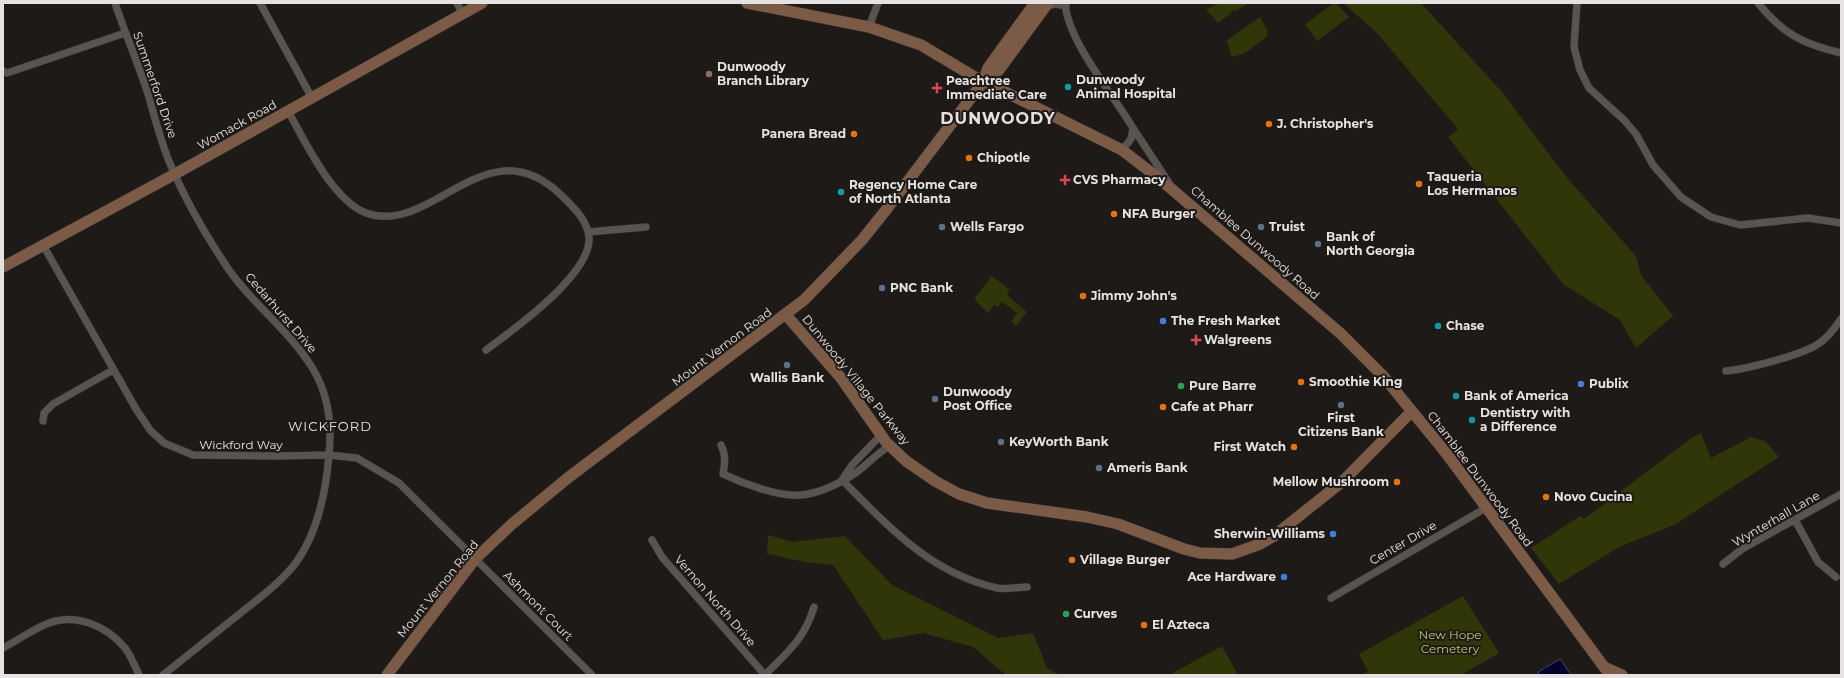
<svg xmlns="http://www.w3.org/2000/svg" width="1844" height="678" font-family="Montserrat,sans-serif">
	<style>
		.green { fill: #303608 }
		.water { fill: #00002c; stroke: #454462 }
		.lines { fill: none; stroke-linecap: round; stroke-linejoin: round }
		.street-casing { stroke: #393635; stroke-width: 8 }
		.secondary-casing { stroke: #393635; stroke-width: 12 }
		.street { stroke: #5a5451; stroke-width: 7 }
		.secondary { stroke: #7c5b46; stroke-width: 11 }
		.education-dot { fill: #8d6e63; stroke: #1e1a17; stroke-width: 1.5 }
		.culture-dot { fill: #0f9aa8; stroke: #1e1a17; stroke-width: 1.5 }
		.health-dot { fill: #e0444e; stroke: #1e1a17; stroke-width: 1.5 }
		.food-dot { fill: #e8710a; stroke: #1e1a17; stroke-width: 1.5 }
		.service-dot { fill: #5c6f8a; stroke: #1e1a17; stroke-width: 1.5 }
		.shop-dot { fill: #3f7fe0; stroke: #1e1a17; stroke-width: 1.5 }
		.leisure-dot { fill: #2e9e5b; stroke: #1e1a17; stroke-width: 1.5 }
		.labels { text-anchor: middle; stroke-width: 4; stroke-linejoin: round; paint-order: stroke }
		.poi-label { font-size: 12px; font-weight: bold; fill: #e6e2e1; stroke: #1e1a17; text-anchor: start }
		.street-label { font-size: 12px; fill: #e6e2e1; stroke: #1e1a17 }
		.park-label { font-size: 12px; fill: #bac965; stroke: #1e1a17 }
		.neighbourhood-label { font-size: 13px; letter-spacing: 1px; fill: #e6e2e1; stroke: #1e1a17 }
		.district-label { font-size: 16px; font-weight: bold; letter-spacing: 1px; fill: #e6e2e1; stroke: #1e1a17 }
	</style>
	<rect width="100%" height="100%" fill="#1e1a17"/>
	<!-- green -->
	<path class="green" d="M1218 3H1249L1235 11 1234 10 1230 13V14L1218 23 1206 10Z
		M1334 3H1336L1349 17 1317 41 1305 24Z
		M1343 3H1421L1502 92 1568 179 1636 256 1641 275 1673 316 1636 348 1620 320 1563 284 1448 137 1458 129 1377 33Z
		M1260 17 1267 30V37L1245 53 1232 57C1229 51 1230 46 1226 41Z
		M992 276 1010 290 1007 295 1027 312 1016 326 1011 322 1017 313 1002 302 997 307 994 305 988 313 974 299Z
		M1701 433 1711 458 1751 437 1766 442 1779 457 1674 525 1619 547 1559 584 1531 548 1580 516 1584 519 1690 439Z
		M768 535 793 542 845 536 892 585 998 638 1033 633 1047 668 1059 675H1006L973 647 923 633 883 640 833 565 805 562 767 554Z
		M1463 596 1499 653 1461 675H1361L1368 671 1359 654Z
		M1222 646 1238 675H1169Z"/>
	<!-- water -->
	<path class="water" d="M1560 659 1571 675H1540L1538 672Z"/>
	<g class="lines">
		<!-- street casing -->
		<g class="street-casing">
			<path id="street" d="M115 3C125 33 138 63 148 94 155 118 161 143 171 166 185 199 204 232 223 261 248 301 289 329 313 369 328 394 332 425 329 454 326 492 318 533 295 564 279 584 258 599 238 615 213 635 188 655 163 675
				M260 3 312 98
				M457 3 463 14
				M1065 3C1068 42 1113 94 1133 128L1131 139 1122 150
				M1577 3 1574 47 1580 70 1589 88 1624 120 1636 134 1653 165 1681 197 1711 217 1740 225 1808 218 1841 223
				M1758 3C1783 34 1803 44 1841 53
				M1046 6 1056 4 1066 6
				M869 27 878 3
				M3 71 7 73 125 33
				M288 111C305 141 332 200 366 213 432 237 486 123 561 195 573 207 587 219 589 237 592 274 513 330 486 350
				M1133 128 1169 183
				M588 232 646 227
				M43 245 136 409 150 430 164 443 193 455 277 456 329 455 357 458 399 483 591 674
				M1726 371C1747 369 1802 355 1818 344 1828 338 1835 328 1841 319
				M43 421 44 413 53 404 113 370
				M721 445C726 455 725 463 723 474 742 483 778 497 800 495 818 494 836 485 851 476 866 467 875 454 890 446
				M842 480C888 526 930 573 997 588 1006 590 1018 587 1027 587
				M842 480 852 465 881 435
				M1795 520 1818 562 1836 577
				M652 540 662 557 765 675C788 651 804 640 814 607
				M1723 564 1742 549 1841 494
				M1331 598 1486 508
				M3 648C18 640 33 629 49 623 76 613 107 626 125 648 131 656 135 666 139 675"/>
		</g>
		<!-- secondary casing -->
		<g class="secondary-casing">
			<path id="secondary" d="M747 3 869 27 921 45 973 76 1122 150 1161 180 1340 333 1384 377 1446 453 1610 675
				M983 82 999 70 1048 3
				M3 267 175 174 482 3
				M786 315 841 378 886 442 906 461 935 481 959 494 987 503 1087 517 1118 524 1184 549 1200 553 1232 554 1260 544 1274 536 1343 481 1412 411
				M1606 668 1622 675
				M387 675 475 559 512 524 569 477 804 300 862 240 886 210 983 82 988 68 1035 3"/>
		</g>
		<!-- street -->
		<use href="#street" class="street"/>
		<!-- secondary -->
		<use href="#secondary" class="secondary"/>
	</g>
	<!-- markers -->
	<circle class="education-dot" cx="709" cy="74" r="4"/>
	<g class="culture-dot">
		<circle cx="1068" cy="87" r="4"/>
		<circle cx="841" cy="192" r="4"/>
		<circle cx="1438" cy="326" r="4"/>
		<circle cx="1456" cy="396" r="4"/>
		<circle cx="1472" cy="420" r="4"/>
	</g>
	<g class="health-dot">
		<path d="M935 82h4v4h4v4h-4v4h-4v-4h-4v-4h4z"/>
		<path d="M1063 174h4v4h4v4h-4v4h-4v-4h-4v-4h4z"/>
		<path d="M1194 334h4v4h4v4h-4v4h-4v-4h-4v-4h4z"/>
	</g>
	<g class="food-dot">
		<circle cx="1269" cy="124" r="4"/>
		<circle cx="854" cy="134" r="4"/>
		<circle cx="969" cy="158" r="4"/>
		<circle cx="1419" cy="184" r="4"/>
		<circle cx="1114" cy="214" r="4"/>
		<circle cx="1083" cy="296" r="4"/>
		<circle cx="1301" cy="382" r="4"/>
		<circle cx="1163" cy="407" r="4"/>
		<circle cx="1294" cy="447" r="4"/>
		<circle cx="1397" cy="482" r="4"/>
		<circle cx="1546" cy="497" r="4"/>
		<circle cx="1072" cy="560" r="4"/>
		<circle cx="1144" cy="625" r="4"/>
	</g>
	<g class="service-dot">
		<circle cx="942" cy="227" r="4"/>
		<circle cx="1261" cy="227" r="4"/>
		<circle cx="1318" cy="244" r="4"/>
		<circle cx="882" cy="288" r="4"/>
		<circle cx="787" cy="365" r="4"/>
		<circle cx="935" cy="399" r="4"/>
		<circle cx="1341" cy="405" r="4"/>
		<circle cx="1001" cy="442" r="4"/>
		<circle cx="1099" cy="468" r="4"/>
	</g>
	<g class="shop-dot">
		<circle cx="1163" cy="321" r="4"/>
		<circle cx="1581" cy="384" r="4"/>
		<circle cx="1333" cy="534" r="4"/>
		<circle cx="1284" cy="577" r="4"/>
	</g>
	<g class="leisure-dot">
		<circle cx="1181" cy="386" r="4"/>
		<circle cx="1066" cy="614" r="4"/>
	</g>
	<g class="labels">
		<!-- poi labels -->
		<g class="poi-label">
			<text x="717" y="71">Dunwoody<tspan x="717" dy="14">Branch Library</tspan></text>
			<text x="1076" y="84">Dunwoody<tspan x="1076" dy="14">Animal Hospital</tspan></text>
			<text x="946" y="85">Peachtree<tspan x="946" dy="14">Immediate Care</tspan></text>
			<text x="1277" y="128">J. Christopher's</text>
			<text x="846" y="138" text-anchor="end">Panera Bread</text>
			<text x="977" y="162">Chipotle</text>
			<text x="1427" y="181">Taqueria<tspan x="1427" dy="14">Los Hermanos</tspan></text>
			<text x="1073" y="184">CVS Pharmacy</text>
			<text x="849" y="189">Regency Home Care<tspan x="849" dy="14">of North Atlanta</tspan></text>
			<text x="1122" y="218">NFA Burger</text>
			<text x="950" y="231">Wells Fargo</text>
			<text x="1269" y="231">Truist</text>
			<text x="1326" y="241">Bank of<tspan x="1326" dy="14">North Georgia</tspan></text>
			<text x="890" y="292">PNC Bank</text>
			<text x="1091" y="300">Jimmy John's</text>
			<text x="1171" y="325">The Fresh Market</text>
			<text x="1446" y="330">Chase</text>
			<text x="1204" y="344">Walgreens</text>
			<text x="787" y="382" text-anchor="middle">Wallis Bank</text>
			<text x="1309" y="386">Smoothie King</text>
			<text x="1589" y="388">Publix</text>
			<text x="1189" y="390">Pure Barre</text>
			<text x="943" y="396">Dunwoody<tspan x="943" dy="14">Post Office</tspan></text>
			<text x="1464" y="400">Bank of America</text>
			<text x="1171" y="411">Cafe at Pharr</text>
			<text x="1480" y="417">Dentistry with<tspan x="1480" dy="14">a Difference</tspan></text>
			<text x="1341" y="422" text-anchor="middle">First<tspan x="1341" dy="14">Citizens Bank</tspan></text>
			<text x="1009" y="446">KeyWorth Bank</text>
			<text x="1286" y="451" text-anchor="end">First Watch</text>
			<text x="1107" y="472">Ameris Bank</text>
			<text x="1389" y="486" text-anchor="end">Mellow Mushroom</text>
			<text x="1554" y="501">Novo Cucina</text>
			<text x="1325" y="538" text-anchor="end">Sherwin-Williams</text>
			<text x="1080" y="564">Village Burger</text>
			<text x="1276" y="581" text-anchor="end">Ace Hardware</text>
			<text x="1074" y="618">Curves</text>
			<text x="1152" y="629">El Azteca</text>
		</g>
		<!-- street labels -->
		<g class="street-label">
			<text transform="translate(155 85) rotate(71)" y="4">Summerford Drive</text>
			<text transform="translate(237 125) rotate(-29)" y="4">Womack Road</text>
			<text transform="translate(1255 243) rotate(41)" y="4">Chamblee Dunwoody Road</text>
			<text transform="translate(281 313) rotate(49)" y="4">Cedarhurst Drive</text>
			<text transform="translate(722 347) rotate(-37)" y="4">Mount Vernon Road</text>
			<text transform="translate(856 380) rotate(51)" y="4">Dunwoody Village Parkway</text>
			<text x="241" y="449">Wickford Way</text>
			<text transform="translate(1480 479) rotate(53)" y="4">Chamblee Dunwoody Road</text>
			<text transform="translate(1776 519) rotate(-30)" y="4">Wynterhall Lane</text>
			<text transform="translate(1403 543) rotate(-30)" y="4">Center Drive</text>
			<text transform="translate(438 589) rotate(-51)" y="4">Mount Vernon Road</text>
			<text transform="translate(715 601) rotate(49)" y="4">Vernon North Drive</text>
			<text transform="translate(538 606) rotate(45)" y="4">Ashmont Court</text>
		</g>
		<!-- park labels -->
		<g class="park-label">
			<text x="1450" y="639">New Hope<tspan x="1450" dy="14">Cemetery</tspan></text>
		</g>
		<!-- neighbourhood labels -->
		<g class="neighbourhood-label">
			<text x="330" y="431">WICKFORD</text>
		</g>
		<!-- district labels -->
		<g class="district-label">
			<text x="998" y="124">DUNWOODY</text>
		</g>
	</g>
	<!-- border -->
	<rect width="1844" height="678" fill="none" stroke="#e6e2e1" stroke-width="8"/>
</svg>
